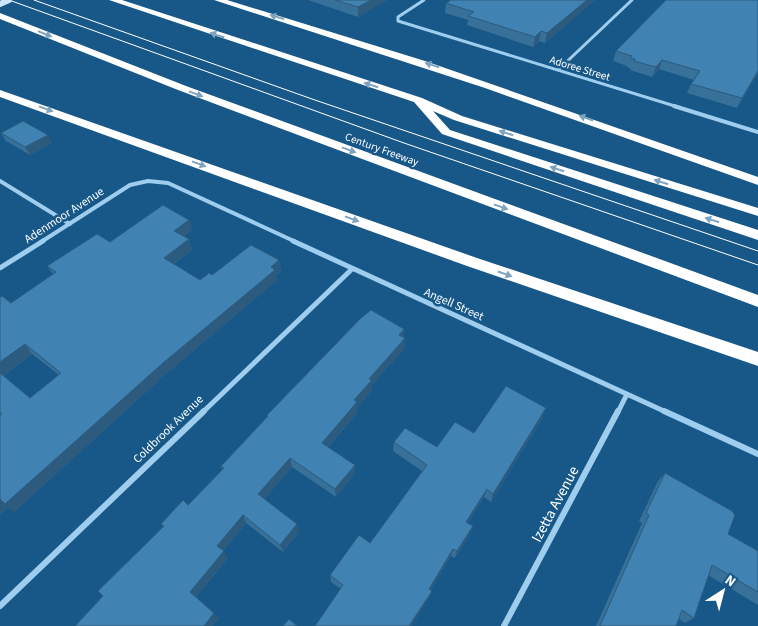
<svg xmlns="http://www.w3.org/2000/svg" width="758" height="626" font-family="'Source Sans 3',sans-serif">
	<style>
		.lines { fill: none; stroke-linecap: round; stroke-linejoin: round }
		.minor-far3 { stroke: #9fcdee; stroke-width: 3 }
		.minor-far2 { stroke: #9fcdee; stroke-width: 4 }
		.minor-far1 { stroke: #9fcdee; stroke-width: 5 }
		.minor { stroke: #9fcdee; stroke-width: 6 }
		.motorway { fill: #fff; fill-rule: evenodd }
		.tram { stroke: #fff; stroke-width: 1 }
		.secondary-bridge { stroke: #cde6fa; stroke-width: 6 }
		.wall { fill: #377099; fill-rule: evenodd }
		.shaded-wall { fill: #2d5b7d }
		.building { fill: #4082b2; stroke: #2d5b7d }
		.oneway { fill: #7fa3be }
		.labels { text-anchor: middle; stroke-width: 5; stroke-linejoin: round; paint-order: stroke }
		.far-street-label { font-size: 11px; fill: #fff; stroke: #175889 }
		.street-label { font-size: 12px; fill: #fff; stroke: #175889 }
		.near-street-label { font-size: 15px; fill: #fff; stroke: #175889 }
	</style>
	<rect width="100%" height="100%" fill="#175889"/>
	<g class="lines">
		<!-- minor-far3 -->
		<path class="minor-far3" d="M424 0 398 17V21L678 107
			M558 70 632 0"/>
		<!-- minor-far2 -->
		<path class="minor-far2" d="M674 106 758 132
			M0 181 70 224
			M41 242 130 185 148 181 168 183 296 242"/>
		<!-- minor-far1 -->
		<path class="minor-far1" d="M293 241 666 412
			M0 268 43 241
			M203 412 352 269
			M618 412 627 394"/>
		<!-- minor -->
		<path class="minor" d="M664 411 758 454
			M0 606 204 411
			M504 626 618 411"/>
		<!-- motorway -->
		<path class="motorway" d="M109 0H122L422 98 462 116 758 208V216L454 120 433 111 450 130 758 230V240L442 134 414 102Z
			M214 0H227L425 61 758 177V185L485 88Z
			M0 13 186 86 758 295V307L178 90 0 19Z
			M0 90 477 258 758 352V366L467 266 0 97Z"/>
		<!-- tram -->
		<path class="tram" d="M9 0 404 143 758 265
			M34 0 312 99 758 251"/>
		<!-- secondary-bridge -->
		<path class="secondary-bridge" d="M0 4 9 0"/>
	</g>
	<!-- wall -->
	<path class="wall" d="M308 0H387L358 17Z
		M595 0 545 43 539 41 533 47 467 25 468 20 445 13 446 3Z
		M758 0V73L737 108 687 93 691 84 694 80 659 69 652 77 630 70 631 69 627 67V66L613 61 616 51Z
		M1 133 52 143 30 155 6 141Z
		M189 220 192 230 184 236 189 239 192 250 174 264 200 280 212 275 279 260 281 271 276 275 277 280 167 373 14 512 9 507 0 515V297L11 303 53 274 47 266 110 242ZM32 354 59 375 30 398 3 376Z
		M404 329V337L405 348 372 385V390L358 406V412L328 447 355 465V473L336 497 292 467 264 499 299 532 283 552 246 523 223 551 228 558 196 597 219 619 103 596 163 527 161 524 188 505 222 470 221 466 267 417V415Z
		M543 417 491 502 484 497 468 523 470 534 455 558 451 556 431 590 430 597 341 589 331 582 330 575 370 543 422 471 393 451 394 442 437 447 474 433Z
		M665 473 728 534 758 551V605L708 575 694 618 685 623 679 619 676 626H596L642 523 639 521 658 481Z"/>
	<!-- shaded-wall -->
	<path class="shaded-wall" d="M371 0H387L358 17V7Z
		M587 0H595L545 43 547 33Z
		M541 31 539 41 533 47 535 37Z
		M662 60 659 69 652 77 656 67Z
		M758 71V73L737 108 742 98Z
		M48 135 52 143 30 155 25 147Z
		M189 220 192 230 177 241 174 231Z
		M189 239 192 250 168 268 164 258Z
		M279 260 281 271 276 275 277 280 167 373 14 512 9 507 0 515V499Z
		M404 329V339L399 335Z
		M405 338V348L372 385V390L358 406V412L323 452 322 443 354 400 369 379Z
		M25 344 32 354 1 377 0 376V362Z
		M546 408 543 417 491 502 493 494Z
		M290 458 292 467 261 502 258 494Z
		M355 465V473L336 497 335 489Z
		M487 489 484 497 464 529 466 522Z
		M243 515 246 523 221 553 217 546Z
		M297 524 299 532 283 552 280 545Z
		M473 526 470 534 455 558 457 551Z
		M453 549 451 556 428 595 429 589Z
		M224 551 228 558 195 598 190 592Z
		M432 591 430 597 412 626H409Z
		M214 613 219 619 213 626H204Z"/>
	<!-- building -->
	<path class="building" d="M335 0H371L358 7Z
		M451 0H587L547 33 541 31 535 37 468 16 474 12 446 3Z
		M666 0H758V71L742 98 691 84 700 71 662 60 656 67 634 61 635 59 630 58 632 56 616 51Z
		M23 121 48 135 25 147 1 133Z
		M163 205 189 220 174 231 189 239 164 258 200 280 209 273 212 275 251 245 279 260 271 267 275 270 163 363 5 504 0 499V415L2 414 0 412V373L30 398 61 373 25 344 0 362V297L2 296 11 303 56 272 47 266 97 234 110 242Z
		M371 310 404 329 399 335 405 338 369 379 372 380 354 400 357 402 322 443 355 465 335 489 290 458 258 494 297 524 280 545 243 515 217 546 224 551 190 592 214 613 204 626H75L103 596 98 591 164 526 161 524 183 500 188 505 224 468 221 466 224 463 268 416 267 415 361 318Z
		M506 386 546 408 493 494 487 489 466 522 473 526 457 551 453 549 429 589 432 591 409 626H315L343 585 330 575 359 535 370 543 427 465 394 442 405 428 437 447 455 422 474 433Z
		M665 473 732 511 735 515 728 534 758 551V592L712 565 694 618 682 610 676 626H600L649 515 646 513Z
		M289 619 297 626H283Z"/>
	<!-- one-way arrows -->
	<defs><path id="oneway-solid" d="M-6-.8H1V-3.2L6.5 0L1 3.2V.8H-6Z" transform="scale(1.25)"/></defs>
	<g class="oneway">
		<use href="#oneway-solid" transform="translate(277 17) rotate(-164)"/>
		<use href="#oneway-solid" transform="translate(45 34) rotate(22)"/>
		<use href="#oneway-solid" transform="translate(217 35) rotate(-161)"/>
		<use href="#oneway-solid" transform="translate(432 65) rotate(-162)"/>
		<use href="#oneway-solid" transform="translate(371 85) rotate(-162)"/>
		<use href="#oneway-solid" transform="translate(196 94) rotate(20)"/>
		<use href="#oneway-solid" transform="translate(46 109) rotate(20)"/>
		<use href="#oneway-solid" transform="translate(586 118) rotate(-161)"/>
		<use href="#oneway-solid" transform="translate(506 133) rotate(-163)"/>
		<use href="#oneway-solid" transform="translate(349 150) rotate(20)"/>
		<use href="#oneway-solid" transform="translate(199 164) rotate(20)"/>
		<use href="#oneway-solid" transform="translate(557 169) rotate(-162)"/>
		<use href="#oneway-solid" transform="translate(661 182) rotate(-163)"/>
		<use href="#oneway-solid" transform="translate(501 207) rotate(20)"/>
		<use href="#oneway-solid" transform="translate(352 219) rotate(20)"/>
		<use href="#oneway-solid" transform="translate(712 220) rotate(-162)"/>
		<use href="#oneway-solid" transform="translate(505 274) rotate(19)"/>
	</g>
	<g class="labels">
		<!-- far-street labels -->
		<g class="far-street-label">
			<text transform="translate(580 68) rotate(17)" y="4">Adoree Street</text>
			<text transform="translate(382 149) rotate(20)" y="4">Century Freeway</text>
		</g>
		<!-- street labels -->
		<g class="street-label">
			<text transform="translate(64 215) rotate(-33)" y="4">Adenmoor Avenue</text>
			<text transform="translate(454 304) rotate(24)" y="4">Angell Street</text>
			<text transform="translate(168 429) rotate(-44)" y="4">Coldbrook Avenue</text>
		</g>
		<!-- near-street labels -->
		<g class="near-street-label">
			<text transform="translate(555 504) rotate(-62)" y="5">Izetta Avenue</text>
		</g>
	</g>
	<!-- north arrow -->
	<g transform="translate(723 591) rotate(36)" stroke="#175889" stroke-width="4" paint-order="stroke">
	<path d="M0-4L9 19L0 12L-9 19Z" fill="#ffffff"/>
	<text y="-8" font-size="14" font-weight="bold" text-anchor="middle" fill="#ffffff">N</text>
	</g>
</svg>
